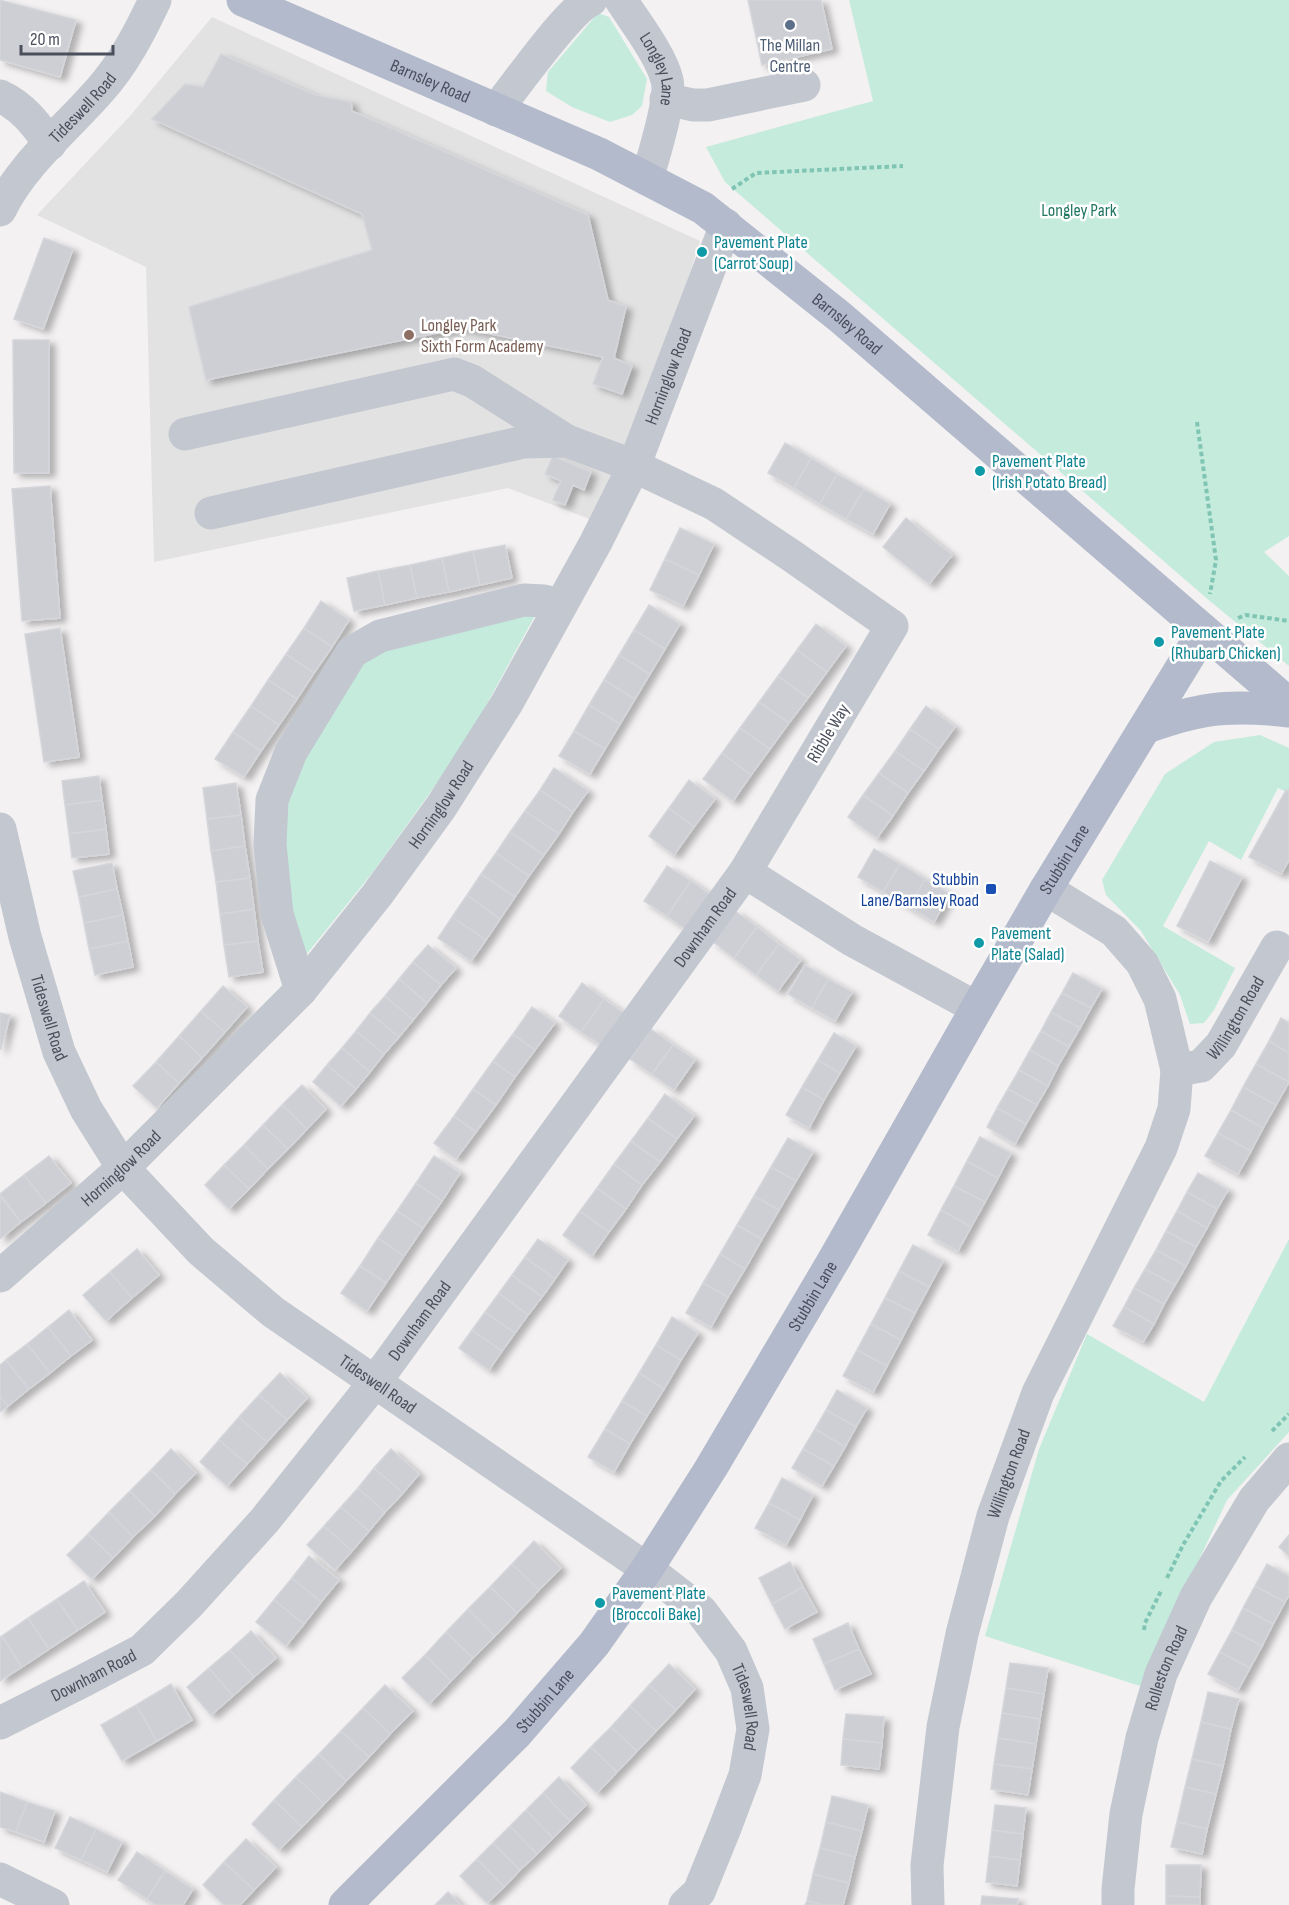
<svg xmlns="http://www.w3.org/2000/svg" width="1289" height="1905" font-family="'Sofia Sans Condensed',sans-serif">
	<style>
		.education { fill: #e3e2e2 }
		.green { fill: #c5ebdd }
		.building { fill: #cecfd4; stroke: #d5d6db; stroke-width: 1.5; filter: url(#shadow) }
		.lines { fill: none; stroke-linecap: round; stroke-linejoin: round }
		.path { stroke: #80c5b4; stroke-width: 4; stroke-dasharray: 4.5 3; stroke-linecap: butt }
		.minor { stroke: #c3c7d0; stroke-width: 33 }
		.major { stroke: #b3bacc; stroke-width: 33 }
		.service-dot { fill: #5c6f8a; stroke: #fff; stroke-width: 2 }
		.culture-dot { fill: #0f9aa8; stroke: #fff; stroke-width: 2 }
		.education-dot { fill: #8d6e63; stroke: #fff; stroke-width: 2 }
		.transit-dot { fill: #1a4fb4; stroke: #fff; stroke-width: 2 }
		.labels { text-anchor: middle; stroke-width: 5; stroke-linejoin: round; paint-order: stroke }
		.service-label { font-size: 18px; fill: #4e5e75; stroke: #fff }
		.street-label { font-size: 18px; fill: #4a4f5c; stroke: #fff }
		.park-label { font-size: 18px; fill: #227661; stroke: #fff }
		.culture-label { font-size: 18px; fill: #0d838f; stroke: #fff; text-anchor: start }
		.education-label { font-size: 18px; fill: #785e54; stroke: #fff; text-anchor: start }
		.transit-label { font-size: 18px; fill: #164399; stroke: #fff; text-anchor: end }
	</style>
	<defs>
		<filter id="shadow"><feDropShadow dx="6" dy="4" stdDeviation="3" flood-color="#0004"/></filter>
	</defs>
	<rect width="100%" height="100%" fill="#f3f1f1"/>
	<!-- education -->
	<path class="education" d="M212 17 700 241 649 403 595 521 508 488 154 562 146 267 37 215 130 116Z"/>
	<!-- green -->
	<path class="green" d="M849 0H1289V536L1264 552 1289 576V666L1211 602 725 182 706 147 873 101Z
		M598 13 609 17 647 79 642 106 632 115 610 122 572 107 546 91 548 72Z
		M538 610 465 744 373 872 301 961 282 879V807L294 762 358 666 375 652Z
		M1260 735 1289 748V793L1278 788 1241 860 1209 841 1163 926 1235 968 1214 1010 1204 1023 1190 1024 1180 995 1141 931 1106 895 1102 880 1165 774 1214 742Z
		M1289 1239V1432L1227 1500 1140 1686 985 1636 1039 1449 1087 1334 1204 1402Z"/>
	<!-- building -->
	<path class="building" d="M0 0 76 20 60 77 0 60Z
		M748 0H821L832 49 762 65Z
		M221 54 315 95 351 102 352 111 588 215 608 300 626 307 614 358 632 366 622 394 593 384 603 357 462 328 206 380 189 307 372 250 362 214 152 119 185 84 203 87Z
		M44 238 73 249 43 329 14 319Z
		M13 340H49V473H14Z
		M785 443 811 458 794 488 768 473Z
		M553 456 591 472 584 490 573 485 565 505 553 500 561 481 545 474Z
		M811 458 837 474 820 504 794 488Z
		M837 474 864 489 846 519 820 504Z
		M50 486 60 618 22 621 12 489Z
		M864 489 890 504 873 534 846 519Z
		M906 518 952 555 929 584 883 547Z
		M680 528 714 544 699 575 665 559Z
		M505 545 512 578 480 585 473 551Z
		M473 551 480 585 449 592 442 558Z
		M442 558 449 592 417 598 410 565Z
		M665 559 699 575 683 606 650 590Z
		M410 565 417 598 385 605 378 571Z
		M378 571 385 605 354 611 347 578Z
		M321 601 349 620 332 647 304 628Z
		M649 605 680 624 665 649 634 630Z
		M816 624 846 646 827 672 797 650Z
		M60 628 79 757 44 762 25 634Z
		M304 628 332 647 314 673 286 654Z
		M634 630 665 649 650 674 619 655Z
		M797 650 827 672 808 698 778 676Z
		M286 654 314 673 297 699 268 680Z
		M619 655 650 674 635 699 604 680Z
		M778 676 808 698 789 723 759 702Z
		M268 680 297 699 279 725 251 706Z
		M604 680 635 699 620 724 589 705Z
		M759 702 789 723 770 749 740 728Z
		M589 705 620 724 605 749 574 731Z
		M251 706 279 725 261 751 233 732Z
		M926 706 955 727 939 749 910 729Z
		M740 728 770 749 751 775 722 753Z
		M910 729 939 749 924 771 895 751Z
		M574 731 605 749 590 774 559 756Z
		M233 732 261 751 244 777 215 759Z
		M895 751 924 771 908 793 879 773Z
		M722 753 751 775 733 801 703 779Z
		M554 768 588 791 573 812 540 790Z
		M879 773 908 793 893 816 863 795Z
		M99 776 102 800 65 805 62 781Z
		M689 780 715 799 694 827 669 808Z
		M236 783 241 815 207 819 203 788Z
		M540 790 573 812 559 834 525 811Z
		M1286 790 1289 791V860L1281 874 1249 857Z
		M863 795 893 816 877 838 848 817Z
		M102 800 106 829 69 834 65 805Z
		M669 808 694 827 674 855 649 836Z
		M525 811 559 834 544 855 510 832Z
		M241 815 245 846 211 851 207 819Z
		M106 829 109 854 72 858 69 834Z
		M510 832 544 855 529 876 496 853Z
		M245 846 250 878 216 882 211 851Z
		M874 849 900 864 883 892 858 877Z
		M496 853 529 876 515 897 481 874Z
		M1210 861 1242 877 1208 942 1177 926Z
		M112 863 117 889 79 897 73 871Z
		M900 864 925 879 909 907 883 892Z
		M667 866 691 881 667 916 644 901Z
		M481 874 515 897 500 919 467 895Z
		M250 878 254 909 220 914 216 882Z
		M925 879 950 894 934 922 909 907Z
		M691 881 715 898 691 933 667 916Z
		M117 889 123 915 84 923 79 897Z
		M467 895 500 919 486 940 452 917Z
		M254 909 258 941 224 945 220 914Z
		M735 911 757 927 734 958 712 941Z
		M123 915 128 941 89 949 84 923Z
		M452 917 486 940 471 961 438 938Z
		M757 927 779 944 756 975 734 958Z
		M128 941 133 967 95 975 89 949Z
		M258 941 263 972 229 977 224 945Z
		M779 944 801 960 778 991 756 975Z
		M428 945 456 968 441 985 413 962Z
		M413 962 441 985 427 1003 399 979Z
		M805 965 828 979 812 1008 788 994Z
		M1073 973 1102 989 1091 1008 1062 993Z
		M399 979 427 1003 413 1020 385 996Z
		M828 979 852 992 835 1021 812 1008Z
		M582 983 604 999 581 1032 559 1016Z
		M223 986 247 1007 225 1032 201 1011Z
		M1062 993 1091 1008 1080 1028 1051 1012Z
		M385 996 413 1020 399 1037 370 1013Z
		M604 999 628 1016 606 1048 581 1032Z
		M532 1007 555 1023 535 1050 513 1034Z
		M201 1011 225 1032 202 1058 179 1036Z
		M1051 1012 1080 1028 1069 1047 1041 1031Z
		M0 1013 10 1015 1 1049H0Z
		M370 1013 399 1037 384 1054 356 1031Z
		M1281 1018 1289 1023V1053L1269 1041Z
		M651 1029 673 1045 652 1074 630 1059Z
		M356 1031 384 1054 370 1072 342 1048Z
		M1041 1031 1069 1047 1058 1066 1030 1050Z
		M834 1033 856 1046 840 1073 818 1060Z
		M513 1034 535 1050 515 1077 493 1061Z
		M179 1036 202 1058 179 1083 156 1062Z
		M1269 1041 1289 1053V1082L1256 1064Z
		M673 1045 695 1060 674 1090 652 1074Z
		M342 1048 370 1072 356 1089 327 1065Z
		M1030 1050 1058 1066 1048 1086 1019 1070Z
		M818 1060 840 1073 824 1100 802 1087Z
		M493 1061 515 1077 496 1105 473 1089Z
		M156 1062 179 1083 157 1108 133 1086Z
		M1256 1064 1289 1082 1276 1105 1243 1087Z
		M327 1065 356 1089 341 1106 313 1082Z
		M1019 1070 1048 1086 1037 1105 1008 1089Z
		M302 1085 326 1109 307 1129 282 1105Z
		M802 1087 824 1100 809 1128 786 1115Z
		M1243 1087 1276 1105 1263 1128 1231 1110Z
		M473 1089 496 1105 476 1132 454 1116Z
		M1008 1089 1037 1105 1026 1124 997 1108Z
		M665 1094 694 1116 677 1139 648 1118Z
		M282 1105 307 1129 288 1149 263 1125Z
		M997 1108 1026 1124 1015 1144 987 1127Z
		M1231 1110 1263 1128 1251 1151 1218 1133Z
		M454 1116 476 1132 456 1159 434 1143Z
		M648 1118 677 1139 660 1162 631 1141Z
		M263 1125 288 1149 268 1169 244 1145Z
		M1218 1133 1251 1151 1238 1174 1205 1156Z
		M980 1137 1011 1153 998 1178 967 1161Z
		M788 1138 813 1152 796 1181 771 1167Z
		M631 1141 660 1162 642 1185 614 1164Z
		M244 1145 268 1169 249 1189 224 1165Z
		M49 1156 71 1183 46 1203 24 1175Z
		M434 1156 460 1173 442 1201 416 1183Z
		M967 1161 998 1178 985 1202 954 1186Z
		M614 1164 642 1185 626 1209 597 1188Z
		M224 1165 249 1189 229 1209 205 1185Z
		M771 1167 796 1181 779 1210 754 1196Z
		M1198 1173 1228 1190 1217 1209 1187 1192Z
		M24 1175 46 1203 21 1222 0 1194Z
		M416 1183 442 1201 423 1228 397 1211Z
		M954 1186 985 1202 971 1227 941 1210Z
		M597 1188 626 1209 609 1232 580 1211Z
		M1187 1192 1217 1209 1207 1228 1177 1211Z
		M0 1196 21 1222 0 1239Z
		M754 1196 779 1210 762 1239 737 1225Z
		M941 1210 971 1227 958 1251 928 1235Z
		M397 1211 423 1228 404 1256 378 1238Z
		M580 1211 609 1232 592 1256 563 1235Z
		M1177 1211 1207 1228 1196 1247 1166 1231Z
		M737 1225 762 1239 745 1269 720 1254Z
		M1166 1231 1196 1247 1186 1266 1156 1250Z
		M378 1238 404 1256 386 1283 360 1266Z
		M538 1239 568 1260 555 1279 525 1257Z
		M913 1245 943 1261 929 1287 899 1271Z
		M137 1249 159 1275 132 1298 110 1272Z
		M1156 1250 1186 1266 1175 1285 1145 1269Z
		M720 1254 745 1269 728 1297 703 1283Z
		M525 1257 555 1279 542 1297 512 1275Z
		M360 1266 386 1283 367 1311 341 1293Z
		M1145 1269 1175 1285 1164 1304 1134 1288Z
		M899 1271 929 1287 915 1313 885 1298Z
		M110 1272 132 1298 106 1321 83 1295Z
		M512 1275 542 1297 528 1315 499 1293Z
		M703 1283 728 1297 711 1327 686 1313Z
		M1134 1288 1164 1304 1154 1324 1124 1307Z
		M499 1293 528 1315 515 1333 485 1312Z
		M885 1298 915 1313 901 1340 871 1324Z
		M1124 1307 1154 1324 1143 1342 1113 1326Z
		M69 1310 92 1340 71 1356 48 1327Z
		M485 1312 515 1333 502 1351 472 1330Z
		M672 1317 698 1333 681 1360 656 1345Z
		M871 1324 901 1340 887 1366 857 1350Z
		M48 1327 71 1356 50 1373 27 1344Z
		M472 1330 502 1351 489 1370 459 1348Z
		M27 1344 50 1373 29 1389 6 1360Z
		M656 1345 681 1360 664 1389 639 1373Z
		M857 1350 887 1366 873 1392 843 1376Z
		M6 1360 29 1389 8 1406 0 1396V1365Z
		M280 1373 307 1398 287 1420 259 1395Z
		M639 1373 664 1389 647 1416 622 1401Z
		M837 1390 867 1408 856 1427 826 1410Z
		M259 1395 287 1420 267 1442 239 1417Z
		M0 1396 8 1406 0 1412Z
		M622 1401 647 1416 630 1444 605 1429Z
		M826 1410 856 1427 845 1447 815 1429Z
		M239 1417 267 1442 247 1464 219 1440Z
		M605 1429 630 1444 614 1472 588 1457Z
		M815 1429 845 1447 834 1466 803 1449Z
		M219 1440 247 1464 227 1486 200 1462Z
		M171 1449 196 1473 175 1494 151 1470Z
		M391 1449 419 1474 403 1493 374 1468Z
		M803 1449 834 1466 822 1486 792 1468Z
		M374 1468 403 1493 385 1512 358 1488Z
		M151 1470 175 1494 155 1516 130 1491Z
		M782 1478 813 1495 800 1520 769 1503Z
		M358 1488 385 1512 369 1531 341 1507Z
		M130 1491 155 1516 133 1537 109 1512Z
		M769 1503 800 1520 786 1545 755 1528Z
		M341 1507 369 1531 352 1551 324 1526Z
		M109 1512 133 1537 113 1558 88 1534Z
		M324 1526 352 1551 335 1570 307 1545Z
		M88 1534 113 1558 92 1579 67 1555Z
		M1289 1535V1556L1279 1547Z
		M534 1541 561 1568 539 1590 512 1564Z
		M309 1556 339 1580 321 1602 292 1578Z
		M790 1562 803 1587 772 1604 759 1578Z
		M512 1564 539 1590 517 1613 490 1587Z
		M1267 1564 1289 1576V1595L1285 1602 1255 1586Z
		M292 1578 321 1602 304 1624 274 1600Z
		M84 1581 105 1612 78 1630 57 1599Z
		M1255 1586 1285 1602 1273 1624 1243 1608Z
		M490 1587 517 1613 495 1636 468 1609Z
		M803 1587 817 1612 785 1629 772 1604Z
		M57 1599 78 1630 49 1649 28 1618Z
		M274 1600 304 1624 286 1646 256 1622Z
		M1243 1608 1273 1624 1262 1646 1232 1630Z
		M468 1609 495 1636 473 1658 446 1632Z
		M28 1618 49 1649 22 1667 2 1636Z
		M848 1623 859 1649 824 1664 813 1639Z
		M1232 1630 1262 1646 1250 1668 1220 1652Z
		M251 1631 276 1658 254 1677 230 1650Z
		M446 1632 473 1658 451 1681 425 1655Z
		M2 1636 22 1667 0 1681V1637Z
		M859 1649 871 1674 835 1690 824 1664Z
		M230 1650 254 1677 233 1696 209 1668Z
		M1220 1652 1250 1668 1238 1690 1208 1674Z
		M425 1655 451 1681 429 1704 402 1678Z
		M1010 1663 1048 1668 1044 1694 1006 1688Z
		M669 1664 695 1689 676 1710 649 1685Z
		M209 1668 233 1696 211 1715 187 1687Z
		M171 1684 192 1720 157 1741 136 1705Z
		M385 1685 413 1711 390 1734 363 1708Z
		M649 1685 676 1710 656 1731 630 1706Z
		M1006 1688 1044 1694 1040 1719 1002 1713Z
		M1208 1692 1239 1699 1231 1729 1201 1722Z
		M136 1705 157 1741 122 1761 101 1725Z
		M630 1706 656 1731 637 1751 611 1727Z
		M363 1708 390 1734 369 1757 341 1731Z
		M1002 1713 1040 1719 1036 1744 998 1738Z
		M846 1714 884 1717 882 1743 843 1739Z
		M1201 1722 1231 1729 1223 1766 1192 1759Z
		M611 1727 637 1751 617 1772 591 1747Z
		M341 1731 369 1757 346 1781 319 1754Z
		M998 1738 1036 1744 1032 1769 994 1764Z
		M843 1739 882 1743 879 1769 841 1765Z
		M591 1747 617 1772 597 1793 571 1768Z
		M319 1754 346 1781 324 1804 296 1777Z
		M1192 1759 1223 1766 1216 1794 1185 1787Z
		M994 1764 1032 1769 1028 1795 991 1789Z
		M296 1777 324 1804 302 1827 274 1800Z
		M559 1777 586 1805 570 1821 543 1793Z
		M1185 1787 1216 1794 1207 1829 1177 1822Z
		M0 1792 27 1802 16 1832 0 1827Z
		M543 1793 570 1821 553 1838 526 1810Z
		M832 1796 868 1805 862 1831 826 1822Z
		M274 1800 302 1827 279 1850 252 1824Z
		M27 1802 55 1811 44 1842 16 1832Z
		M995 1805 1026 1808 1023 1834 992 1830Z
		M526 1810 553 1838 537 1854 510 1826Z
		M70 1817 96 1829 81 1860 55 1848Z
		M826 1822 862 1831 855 1857 820 1848Z
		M1177 1822 1207 1829 1202 1854 1171 1847Z
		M510 1826 537 1854 520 1870 493 1843Z
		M96 1829 122 1842 107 1872 81 1860Z
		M992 1830 1023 1834 1020 1860 989 1856Z
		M246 1839 276 1867 254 1890 224 1862Z
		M493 1843 520 1870 504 1887 477 1859Z
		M820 1848 855 1857 849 1883 813 1874Z
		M137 1852 165 1871 147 1899 118 1880Z
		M989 1856 1020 1860 1017 1886 986 1882Z
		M477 1859 504 1887 487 1903 460 1876Z
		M224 1862 254 1890 240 1905H224L203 1885Z
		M1166 1865H1201L1200 1897 1166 1896Z
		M165 1871 193 1889 183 1905H156L147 1899Z
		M813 1874 849 1883 843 1905H824L807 1901Z
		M448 1892 461 1905H435Z
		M982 1896 1018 1899 1017 1905H981Z
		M1166 1896 1200 1897V1905H1166Z
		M807 1901 824 1905H805Z"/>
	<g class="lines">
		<!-- path -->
		<path class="path" d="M732 189 756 173 903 166
			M1197 422 1216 560 1210 594
			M1238 618 1246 615 1289 621
			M1272 1431 1289 1414
			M1167 1578 1183 1545 1221 1481 1245 1457
			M1144 1630 1145 1623 1161 1591"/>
		<!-- minor -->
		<g class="minor">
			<path id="s1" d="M621 0C635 22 661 55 667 80 672 98 653 158 647 179"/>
			<path d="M0 96C23 107 35 123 50 144"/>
			<path d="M666 99 693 105H708L804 85"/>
			<path d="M496 110C515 87 568 10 591 0"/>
			<path id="s2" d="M0 210C23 163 66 129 100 90 124 63 140 32 155 0"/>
			<path d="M185 434 454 374 472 381 567 441 634 466 714 504 792 556 892 626 745 872 852 940 977 1008"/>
			<path d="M211 513 524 442 567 441"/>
			<path id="s3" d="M0 829 25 937 59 1052 86 1109 123 1168 201 1251 273 1312 647 1569 701 1611 731 1651 747 1688 753 1729 745 1775 725 1828 699 1892 685 1905"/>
			<path d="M301 990 277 914 270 845 272 800 291 752 352 652 380 636 524 600 544 601 560 605"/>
			<path id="s4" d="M1177 1070 1201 1066 1221 1045 1277 947"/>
			<path id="s5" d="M0 1276 123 1168 301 990 377 895 441 807 507 703 596 542 634 466 726 225"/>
			<path id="s6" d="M0 1723 83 1681 142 1650 189 1604 265 1520 375 1382 745 872"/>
			<path d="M0 1879 53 1905"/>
			<path id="s7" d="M928 1905 927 1865 943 1727 962 1634 993 1516 1038 1393 1161 1148 1174 1109 1177 1070 1160 999 1142 963 1114 931 1046 889"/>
			<path id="s8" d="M1118 1905V1889L1126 1814 1142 1738 1161 1674 1196 1597 1254 1500 1289 1459"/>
		</g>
		<!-- major -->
		<g class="major">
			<path id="s9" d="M243 0 599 154 703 208 840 317 1289 704"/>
			<path d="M1147 727C1167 720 1188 713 1210 710 1236 706 1263 708 1289 711"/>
			<path id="s10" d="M345 1905 517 1733 594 1644 647 1569 711 1468 835 1258 977 1008 1046 889 1204 631"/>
		</g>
	</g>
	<!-- markers -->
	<circle class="service-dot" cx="790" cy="25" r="6"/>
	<g class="culture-dot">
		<circle cx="702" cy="252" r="6"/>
		<circle cx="980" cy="471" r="6"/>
		<circle cx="1159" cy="642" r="6"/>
		<circle cx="979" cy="943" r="6"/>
		<circle cx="600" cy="1603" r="6"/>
	</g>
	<circle class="education-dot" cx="409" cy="335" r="6"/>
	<rect class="transit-dot" x="985" y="883" width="12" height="12" rx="3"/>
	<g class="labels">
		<!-- service labels -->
		<g class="service-label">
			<text x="790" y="51">The Millan<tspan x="790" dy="21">Centre</tspan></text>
		</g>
		<!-- street labels -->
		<g class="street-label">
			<text dy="6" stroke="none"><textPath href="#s1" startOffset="80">Longley Lane</textPath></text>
			<text dy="6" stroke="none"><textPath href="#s9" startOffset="204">Barnsley Road</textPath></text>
			<text dy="6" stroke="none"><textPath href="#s2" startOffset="132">Tideswell Road</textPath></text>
			<text dy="6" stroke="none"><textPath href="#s9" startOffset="690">Barnsley Road</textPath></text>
			<text dy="6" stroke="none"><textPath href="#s5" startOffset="1134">Horninglow Road</textPath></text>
			<text transform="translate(828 733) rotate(-59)" y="6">Ribble Way</text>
			<text dy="6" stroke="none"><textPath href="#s5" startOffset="648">Horninglow Road</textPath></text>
			<text dy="6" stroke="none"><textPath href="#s10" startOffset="1276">Stubbin Lane</textPath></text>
			<text dy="6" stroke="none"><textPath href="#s6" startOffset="1077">Downham Road</textPath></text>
			<text dy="6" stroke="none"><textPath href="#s3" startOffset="195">Tideswell Road</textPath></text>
			<text dy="6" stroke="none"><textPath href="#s4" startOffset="84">Willington Road</textPath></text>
			<text dy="6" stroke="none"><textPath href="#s5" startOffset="162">Horninglow Road</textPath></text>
			<text dy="6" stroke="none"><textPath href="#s10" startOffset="772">Stubbin Lane</textPath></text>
			<text dy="6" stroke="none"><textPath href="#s6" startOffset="591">Downham Road</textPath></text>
			<text dy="6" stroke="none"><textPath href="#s3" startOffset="699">Tideswell Road</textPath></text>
			<text dy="6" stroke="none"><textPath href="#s7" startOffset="441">Willington Road</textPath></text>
			<text dy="6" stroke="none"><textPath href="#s8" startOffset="243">Rolleston Road</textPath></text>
			<text dy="6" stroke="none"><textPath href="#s6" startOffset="105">Downham Road</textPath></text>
			<text dy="6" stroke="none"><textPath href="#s10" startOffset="286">Stubbin Lane</textPath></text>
			<text dy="6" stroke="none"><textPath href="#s3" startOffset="1203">Tideswell Road</textPath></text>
		</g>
		<!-- park labels -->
		<g class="park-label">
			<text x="1079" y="216">Longley Park</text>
		</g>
		<!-- culture labels -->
		<g class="culture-label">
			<text x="714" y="248">Pavement Plate<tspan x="714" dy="21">(Carrot Soup)</tspan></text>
			<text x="992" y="467">Pavement Plate<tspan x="992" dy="21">(Irish Potato Bread)</tspan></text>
			<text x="1171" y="638">Pavement Plate<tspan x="1171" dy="21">(Rhubarb Chicken)</tspan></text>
			<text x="991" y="939">Pavement<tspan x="991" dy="21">Plate (Salad)</tspan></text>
			<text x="612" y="1599">Pavement Plate<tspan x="612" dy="21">(Broccoli Bake)</tspan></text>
		</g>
		<!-- education labels -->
		<g class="education-label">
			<text x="421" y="331">Longley Park<tspan x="421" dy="21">Sixth Form Academy</tspan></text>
		</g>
		<!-- transit labels -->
		<g class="transit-label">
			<text x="979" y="885">Stubbin<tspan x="979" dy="21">Lane/Barnsley Road</tspan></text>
		</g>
	</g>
	<!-- scale -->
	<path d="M21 45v9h92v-9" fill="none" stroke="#4a4f5c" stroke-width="3"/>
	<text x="30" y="45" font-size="18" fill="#4a4f5c" stroke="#ffffff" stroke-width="4.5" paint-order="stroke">20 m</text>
</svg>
